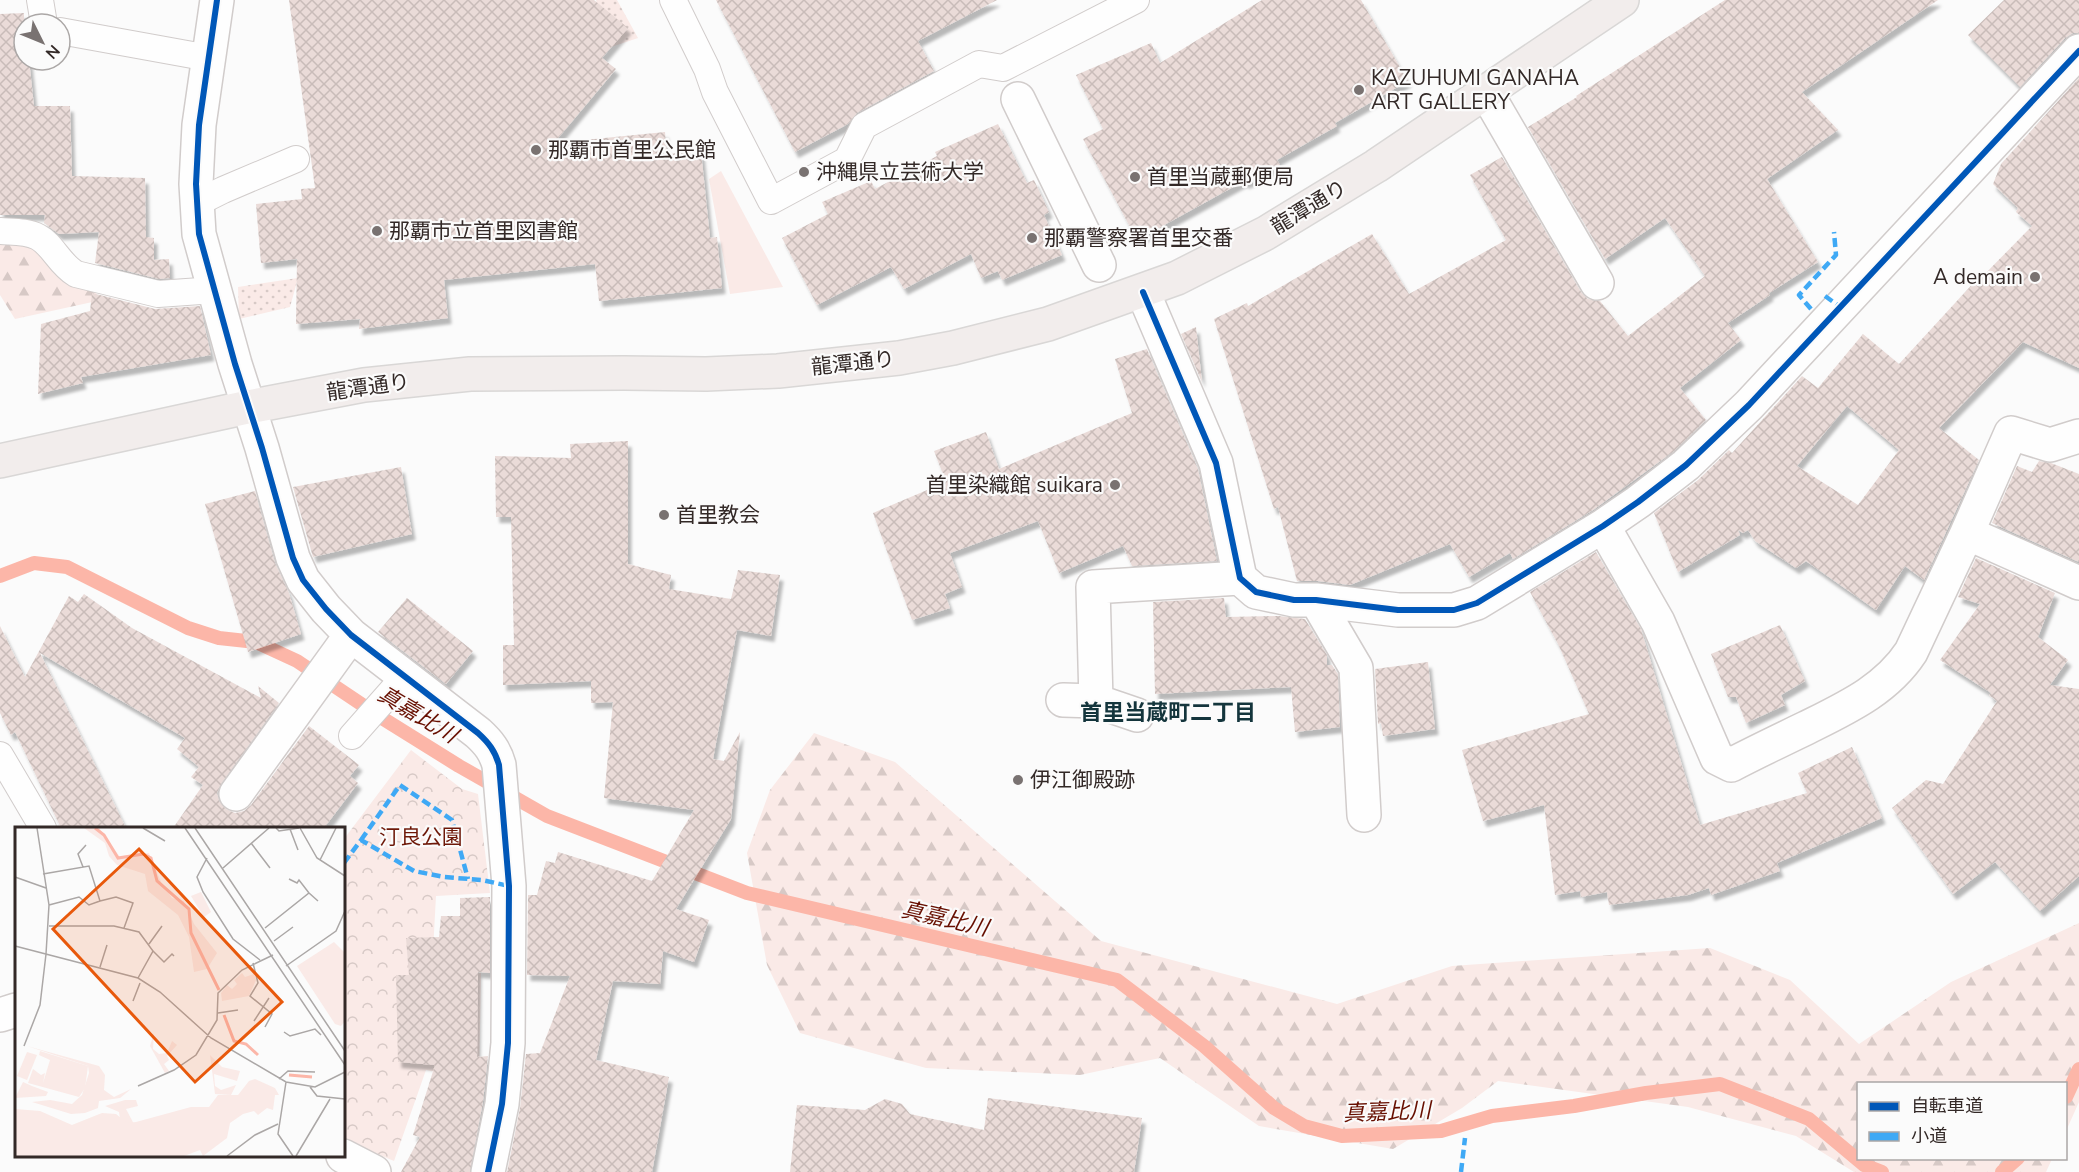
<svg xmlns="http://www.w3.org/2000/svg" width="2079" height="1172" font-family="'Nunito Sans','Noto Sans JP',sans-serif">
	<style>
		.grass { fill: url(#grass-dots) }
		.forest { fill: url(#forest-firs) }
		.park { fill: url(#park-crowns) }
		.garden { fill: #faeae7 }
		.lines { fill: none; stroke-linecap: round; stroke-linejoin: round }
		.stream { stroke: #fcb6a8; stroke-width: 14 }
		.building { fill: url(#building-cross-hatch); fill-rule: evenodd; filter: url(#shadow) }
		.lane-casing { stroke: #d1cccb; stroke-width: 28 }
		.street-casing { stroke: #d1cccb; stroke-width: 36 }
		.primary-casing { stroke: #d9d7d6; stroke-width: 36 }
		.lane { stroke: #fefefe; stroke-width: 26 }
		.street { stroke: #fefefe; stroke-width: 33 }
		.primary { stroke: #f2edec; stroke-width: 33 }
		.quiet { stroke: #3fa9f5; stroke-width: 4.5; stroke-dasharray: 9 4.5; stroke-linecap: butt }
		.cycleway-casing { stroke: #fbfbfb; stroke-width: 10 }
		.cycleway { stroke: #0057b8; stroke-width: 6 }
		.poi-dot { fill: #797271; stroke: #fbfbfb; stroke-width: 2 }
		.labels { text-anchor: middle; stroke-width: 4.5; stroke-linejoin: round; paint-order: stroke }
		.poi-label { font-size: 21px; fill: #332927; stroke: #fbfbfb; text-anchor: start }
		.street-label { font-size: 21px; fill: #332927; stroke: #fbfbfb }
		.park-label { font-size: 21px; fill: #6e1808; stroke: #fbfbfb }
		.neighbourhood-label { font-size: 22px; font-weight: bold; fill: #14353c; stroke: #fbfbfb }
		.water-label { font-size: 22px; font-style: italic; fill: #670f01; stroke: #fbfbfb }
		.inset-river { fill: none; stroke: #fcb6a8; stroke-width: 3 }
		.inset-road { fill: none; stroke: #aba7a6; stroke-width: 1.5 }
		.view { fill: #e8590c; fill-opacity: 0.15; stroke: #e8590c; stroke-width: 3 }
		.inset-edge { fill: none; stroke: #332927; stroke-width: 3 }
	</style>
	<defs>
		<pattern id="grass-dots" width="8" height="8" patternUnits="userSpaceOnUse" patternTransform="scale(1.5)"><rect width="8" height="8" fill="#faeae7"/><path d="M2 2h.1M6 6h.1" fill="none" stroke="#d7c9c6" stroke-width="1.8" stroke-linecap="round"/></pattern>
		<pattern id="forest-firs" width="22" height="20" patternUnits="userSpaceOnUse" patternTransform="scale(1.5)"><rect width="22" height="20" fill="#faeae7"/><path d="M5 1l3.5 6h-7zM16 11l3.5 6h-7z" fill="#d7c9c6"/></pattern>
		<pattern id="park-crowns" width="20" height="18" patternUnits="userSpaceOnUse" patternTransform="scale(1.5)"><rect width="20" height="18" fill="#faeae7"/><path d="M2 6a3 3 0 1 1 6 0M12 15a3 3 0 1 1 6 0" fill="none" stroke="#d7c9c6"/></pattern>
		<pattern id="building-cross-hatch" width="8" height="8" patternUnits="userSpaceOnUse" patternTransform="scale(1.5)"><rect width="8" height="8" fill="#eadbd8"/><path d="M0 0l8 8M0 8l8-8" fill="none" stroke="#c9bcb9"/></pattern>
		<filter id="shadow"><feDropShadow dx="3.5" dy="6" stdDeviation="1.5" flood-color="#0004"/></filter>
	</defs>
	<rect width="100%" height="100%" fill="#fbfbfb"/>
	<!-- grass -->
	<path class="grass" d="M596 0H617L638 38 611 47Z
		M298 278 290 307 239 319 238 287Z"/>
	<!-- forest -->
	<path class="forest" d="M0 240 33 246 96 289 97 301 15 319 0 295Z
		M814 733 895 762 1101 941 1337 1004 1452 966 1710 948 1790 980 1859 1044 1951 982 2079 923V1102L2066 1131V1084H1858V1158L2052 1159 2046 1172H1854L1796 1136 1688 1107 1498 1081 1462 1108 1393 1149 1259 1126 1160 1058 1080 1075 926 1068 800 1033 767 965 747 853 770 790Z"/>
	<!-- park -->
	<path class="park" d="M411 750 462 789 478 794 490 893 436 896 432 969 481 973 479 1081 426 1070 394 1161 344 1140V839Z"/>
	<!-- garden -->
	<path class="garden" d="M721 171 783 287 730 294 709 179Z"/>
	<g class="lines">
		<!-- stream -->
		<path class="stream" d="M0 576 34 563 67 567 188 628 219 638 256 642 297 661 382 718 459 766 547 816 747 893 1117 980 1204 1046 1274 1108 1304 1126 1342 1136 1441 1131 1492 1116 1574 1106 1646 1093 1720 1084 1809 1119 1864 1165 1882 1172
			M2066 1097 2079 1069
			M2002 1172 2018 1158"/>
	</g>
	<!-- building -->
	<path class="building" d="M289 0H594L628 28 602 58 616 69 554 143 665 132 667 154 701 151 710 238 717 237 722 288 599 301 595 264 444 280 448 318 359 329 360 319 296 324 297 259 261 263 256 204 302 199 301 189 315 188Z
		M716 0H997L918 41 934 71 857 113 848 124 795 152Z
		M1262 0H1361L1408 81 1335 123 1337 126 1277 160 1280 165 1246 183 1244 181 1137 240 1083 139 1103 129 1076 75 1151 43 1160 63Z
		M1725 0H1938L1802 92 1838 130 1767 179 1818 262 1769 293 1770 295 1728 323 1741 340 1680 388 1706 420 1674 451 1593 510 1513 559 1510 553 1469 577 1450 544 1350 585 1318 581H1297L1278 507 1274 509 1214 319 1247 303 1248 306 1372 234 1409 294 1506 240 1470 175 1502 157 1581 292 1588 299 1600 301 1628 336 1705 276 1665 218 1605 259 1528 127 1577 97 1576 96Z
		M2004 0H2079V33H2073L2065 38 2020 87 1968 35Z
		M24 13V60H29L34 106H70L72 176 145 178 146 237 154 238V260L169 259 170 278 159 279 95 263 99 232 59 234 44 223 45 215H0V14Z
		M2079 78V368L2023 342 1939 428 1979 460 1924 580 1905 566 1876 610 1806 561 1796 568 1755 541 1748 530 1743 533 1738 530 1740 535 1678 572 1654 513 1698 480 1729 450 1732 453 1802 376 1818 388 1863 334 1899 364 1978 278 1980 279 2032 226 2016 212 2018 208 1993 184 2001 164ZM1847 406 1899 450 1858 505 1797 466Z
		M998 124 1027 183 1034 180 1049 212 1044 215 1062 255 1002 280 998 271 981 278 971 254 904 289 891 267 817 305 782 238 828 214 822 202 871 181 875 189 937 156 935 152Z
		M92 293 155 309 200 306 211 355 81 377 83 383 38 394 41 324 90 311Z
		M1196 327 1202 382 1181 334Z
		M1147 349 1198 469 1217 561 1132 566 1123 546 1059 573 1038 521 950 553 962 587 945 594 950 608 912 620 873 513 946 482 934 451 986 432 999 469 1132 413 1115 359Z
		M628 441V564L671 575 669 589 731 599 738 570 780 575 771 636 737 630 713 759 724 761 740 732 731 819 676 909 709 920 694 962 663 951 660 984 613 981 596 1060 669 1077 652 1172H507L520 1108 526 1054 540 1053 570 976 527 975 528 895H537L546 861 555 863 558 852 652 881 694 810 604 798 613 702 591 703V681L503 685V645H514L511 517H496L495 456 571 458 570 444Z
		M2039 461 2051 463 2079 474V562L1992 523 2017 466 2032 472Z
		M401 467 412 534 313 557 293 487Z
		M255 491 275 563 289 593 301 634 248 652 205 504Z
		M1596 552 1641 629 1700 825 1807 793 1798 773 1852 747 1882 818 1777 863 1780 871 1711 895 1709 888 1688 895 1609 905 1607 892 1581 897 1580 891 1555 895 1544 805 1483 821 1462 750 1589 714 1559 646 1530 592Z
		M1976 558 2055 593 2038 637 2068 660 2050 685 2079 689V876L2040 911 1995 862 1953 894 1892 808 1926 780 1943 784 1997 701 1989 695 1991 693 1940 660 1980 604 1958 597Z
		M84 594 132 628 261 698 258 686 279 703 221 784 217 793 219 801 226 809 235 813 244 811 251 805 309 726 359 765 350 776 358 783 324 828H173L203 785 191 777 199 767 177 749 185 738 40 653 126 828H61L15 732 11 735 0 713V626L25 677 69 596 78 602Z
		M407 598 473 651 446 684 378 632Z
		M1224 598 1226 617 1279 616 1305 619 1327 655V665H1332L1338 674 1340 727 1295 732 1291 687 1155 694 1153 602Z
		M1780 625 1805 681 1781 695 1785 705 1746 723 1736 697H1728L1711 654Z
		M1428 662 1435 729 1383 736 1381 723 1378 724 1375 669Z
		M490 897V973L478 972 477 1057 488 1056 483 1101 470 1172H401L420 1137 413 1135 435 1065 398 1062 396 975H409L406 938 439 937 441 916H460V898Z
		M988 1098 1142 1118 1134 1172H790L797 1105 865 1110 885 1099 902 1104 910 1114 984 1130Z"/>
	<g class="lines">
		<!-- lane casing -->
		<g class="lane-casing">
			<path id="lane" d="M40 0 44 24
				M673 0 707 69 715 92 771 201 847 160 864 126 979 64 1003 68 1136 0
				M60 31 209 58
				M197 203 223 190 296 159
				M0 231C12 232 27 231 38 237 53 245 59 264 76 274L158 294 215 290
				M352 736 405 676
				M0 755 43 828"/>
		</g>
		<!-- street casing -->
		<g class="street-casing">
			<path id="street" d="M217 0 199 125 196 184 199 234 235 364 262 448 293 558 303 580 326 609 351 635 478 733C489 743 495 751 499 765L509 886 508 1043 502 1104 488 1172
				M1486 92 1597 283
				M1018 99 1099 265
				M1143 292 1216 463 1240 578 1256 592 1294 600H1316L1398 610H1454L1477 603 1603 526 1638 502 1686 465 1749 405 2079 51
				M2079 436 2050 445 2011 433 1967 533 2079 583
				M1603 526 1658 622 1717 758 1731 765C1756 752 1781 740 1806 728 1846 708 1886 690 1911 652L1967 533
				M1316 600 1356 668 1364 815
				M1063 700 1096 701 1093 587 1240 578
				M1096 701 1137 715
				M236 794 351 635
				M0 1015 16 1010
				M343 1156 374 1172"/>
		</g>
		<!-- primary casing -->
		<g class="primary-casing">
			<path id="primary" d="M0 461 248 407 364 385 470 374 624 373 706 374 778 371 899 358 953 348 1048 324 1177 278 1266 233 1376 166 1622 0"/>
		</g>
		<!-- lane -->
		<use href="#lane" class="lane"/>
		<!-- street -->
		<use href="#street" class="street"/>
		<!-- primary -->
		<use href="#primary" class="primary"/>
		<!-- quiet -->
		<path class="quiet" d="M1825 296 1839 306
			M1811 309 1799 295 1836 255 1834 232
			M361 840 400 785 452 820 468 879
			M344 863 361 840 414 871 444 877 482 880 509 886
			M1461 1172 1465 1138"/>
		<!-- cycleway casing -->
		<g class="cycleway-casing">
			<path id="cycleway" d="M217 0 199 125 196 184 199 234 235 364 262 448 293 558 303 580 326 609 351 635 478 733C489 743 495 751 499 765L509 886 508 1043 502 1104 488 1172
				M1143 292 1216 463 1240 578 1256 592 1294 600H1316L1398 610H1454L1477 603 1603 526 1638 502 1686 465 1749 405 2079 51"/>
		</g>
		<!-- cycleway -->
		<use href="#cycleway" class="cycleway"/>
	</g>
	<!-- markers -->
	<g class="poi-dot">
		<circle cx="1359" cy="90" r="6"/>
		<circle cx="536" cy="150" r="6"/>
		<circle cx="804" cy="172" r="6"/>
		<circle cx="1135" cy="177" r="6"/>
		<circle cx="377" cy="231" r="6"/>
		<circle cx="1032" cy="238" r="6"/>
		<circle cx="2035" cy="277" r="6"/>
		<circle cx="1115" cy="485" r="6"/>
		<circle cx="664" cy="515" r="6"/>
		<circle cx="1018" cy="780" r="6"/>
	</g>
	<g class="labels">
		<!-- poi labels -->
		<g class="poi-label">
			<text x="1371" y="85">KAZUHUMI GANAHA<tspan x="1371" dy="24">ART GALLERY</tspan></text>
			<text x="548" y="157">那覇市首里公民館</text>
			<text x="816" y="179">沖縄県立芸術大学</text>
			<text x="1147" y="184">首里当蔵郵便局</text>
			<text x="389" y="238">那覇市立首里図書館</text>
			<text x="1044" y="245">那覇警察署首里交番</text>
			<text x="2023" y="284" text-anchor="end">A demain</text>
			<text x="1103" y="492" text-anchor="end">首里染織館 suikara</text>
			<text x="676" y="522">首里教会</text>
			<text x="1030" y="787">伊江御殿跡</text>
		</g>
		<!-- street labels -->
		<g class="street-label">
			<text transform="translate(1309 207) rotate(-31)" y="7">龍潭通り</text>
			<text transform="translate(853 363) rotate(-6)" y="7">龍潭通り</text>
			<text transform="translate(368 387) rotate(-8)" y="7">龍潭通り</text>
		</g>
		<!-- park labels -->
		<g class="park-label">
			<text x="421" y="844">汀良公園</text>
		</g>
		<!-- neighbourhood labels -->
		<g class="neighbourhood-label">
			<text x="1168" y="720">首里当蔵町二丁目</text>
		</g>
		<!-- water labels -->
		<g class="water-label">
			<text transform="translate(418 714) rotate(31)" y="8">真嘉比川</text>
			<text transform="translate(945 918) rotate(13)" y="8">真嘉比川</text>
			<text transform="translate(1387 1111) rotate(-2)" y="8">真嘉比川</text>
		</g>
	</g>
	<!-- overview -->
	<g transform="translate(15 827)">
		<rect width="330" height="330" fill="#fbfbfb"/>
		<path d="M139 206 138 222 144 227 152 226 157 214 162 218 152 229 154 233 149 237 154 244 150 246 135 219ZM25 224 73 239 70 261 64 270 13 256 18 242 26 248 30 246 28 256 35 233 24 228ZM12 225 22 228 12 253 2 249Z" fill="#faeae7"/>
		<path d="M69 1H84L105 30 134 26 146 55 157 71 169 74 179 97 202 126 192 142 179 145 174 110 163 88 133 64 130 47 102 38 94 29 90 16ZM186 65 196 85 189 90 176 69ZM12 219 84 239 90 248 89 263 99 270 116 262 105 271 84 274 83 281 70 286 56 287 17 275 35 273 57 277 67 268 74 246 73 239ZM195 228 207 240 225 244 222 254 199 247 200 259 206 263 221 258 216 268 200 267ZM8 255 17 259 33 265 31 269 0 271ZM110 273H121L123 279 111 282 129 316 105 292 104 285 90 279Z" fill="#faeae7"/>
		<path d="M227 146 230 150 239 147 241 153 234 169 207 174 206 166 212 158 217 162 222 157 219 153ZM240 252 260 261 264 268H260L258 283 252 281 243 288 239 284 228 287 215 296 212 311 188 329 185 323 169 329H0V282L25 284 57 298 87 286 101 287 112 296 121 295 176 280H194L203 268H223L234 254Z" fill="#faeae7"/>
		<path d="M319 115 330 126V194L326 199 320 197 282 139Z" fill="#faeae7"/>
		<path class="inset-river" d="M80 1 89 8 103 31 128 27 136 31 142 54 174 82 176 106 204 163M209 188 219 214 231 217 243 228M274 248 297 250"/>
		<path class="inset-road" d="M22 1 34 78 31 127M128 1 150 14M170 1 330 238M180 1 330 224M261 1 264 4 284 1M285 1 302 31 330 49M275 2 283 23M236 16 255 41M192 31 182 50 188 65 218 112 245 133M305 33 321 1M68 40 63 27 71 18M208 41 254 1M28 47 74 39 85 74 74 78 64 70 34 78M0 50 31 61M274 52 282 56 284 53 294 66M85 74 101 70 118 76 109 101M34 99H99L124 105 138 124 123 151M250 101 294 66 303 74M259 114 278 100M134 117 147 99M0 119 123 151 145 165 196 211 271 255 300 260 330 245M138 124 149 135 157 127 159 129M238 136 243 156 235 169 257 187 250 200M271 139 321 104 330 84M85 140 92 118M118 174 125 156M203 186 223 183M239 194 254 171M269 205 275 209 300 202 306 208M9 219 25 178 31 127M264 252 273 244 300 245M271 255 263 307 278 329M123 259 159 243 181 228 202 193 203 166 227 143 258 128M295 260 302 269 330 272M212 329 240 308 263 297M281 329 315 272"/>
		<path class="view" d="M124 22 267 175 180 255 38 102Z"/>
		<rect width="330" height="330" class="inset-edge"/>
	</g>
	<!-- legend -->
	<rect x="1857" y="1082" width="210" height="78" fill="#fbfbfb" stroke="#aba7a6" stroke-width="1.5"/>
	<rect x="1869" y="1102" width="30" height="9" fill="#0057b8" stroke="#aba7a6" stroke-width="1.5"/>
	<text x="1911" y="1112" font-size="18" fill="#332927">自転車道</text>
	<rect x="1869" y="1132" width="30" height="9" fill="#3fa9f5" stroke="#aba7a6" stroke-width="1.5"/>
	<text x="1911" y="1142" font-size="18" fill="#332927">小道</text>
	<!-- north arrow -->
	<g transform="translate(42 42) rotate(133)"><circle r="28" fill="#fbfbfb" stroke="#aba7a6" stroke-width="1.5"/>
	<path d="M0-4.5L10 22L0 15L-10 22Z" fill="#797271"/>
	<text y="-9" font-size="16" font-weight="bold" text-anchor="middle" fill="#332927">N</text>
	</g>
</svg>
